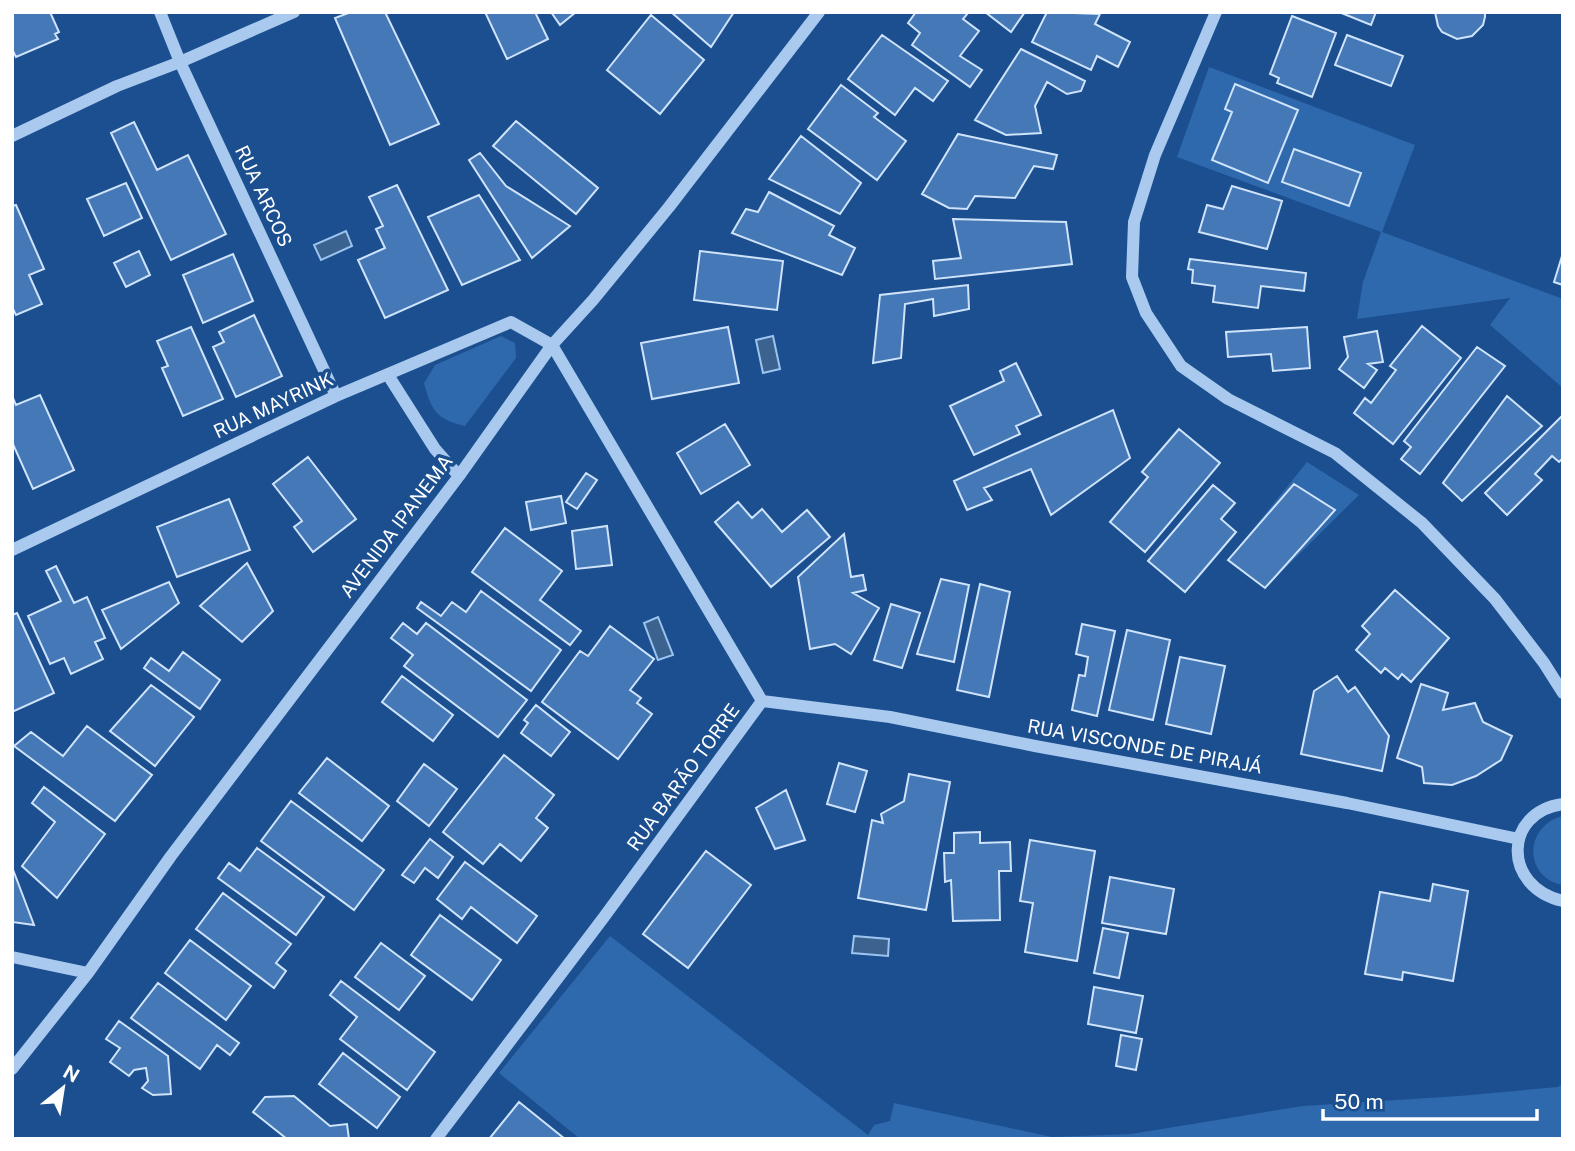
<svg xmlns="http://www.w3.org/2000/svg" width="1575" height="1151" font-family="'Public Sans',sans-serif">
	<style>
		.green { fill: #2e69ad }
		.water { fill: #3c6290; stroke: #9cc4f0; stroke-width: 2 }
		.building { fill: #4478b7; stroke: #cfe3fa; stroke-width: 2 }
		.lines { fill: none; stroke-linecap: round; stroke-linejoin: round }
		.minor { stroke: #a9c9ee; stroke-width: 12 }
		.labels { text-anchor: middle; stroke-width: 7; stroke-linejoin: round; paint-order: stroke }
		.street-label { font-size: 19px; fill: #fff; stroke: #1b4f8f }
	</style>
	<rect width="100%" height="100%" fill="#1b4f8f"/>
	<!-- green -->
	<path class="green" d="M1209 67 1415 145 1382 232 1563 299V388L1490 325 1510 298 1357 319 1363 282 1381 232 1177 157Z
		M501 336 515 343 516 358 465 426C437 420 431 410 424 383L435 365Z
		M1307 462 1359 495 1265 588 1228 560Z
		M1563 816V885C1523 878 1524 825 1563 816Z
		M610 936 868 1135 874 1125 890 1121 894 1103 1052 1137 1131 1134 1303 1106 1459 1096 1558 1087 1563 1083V1139H580L499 1073Z"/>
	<!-- water -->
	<path class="water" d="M346 231 352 246 321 260 314 245Z
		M773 336 780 369 763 373 756 340Z
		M658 617 673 655 658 660 644 623Z
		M854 936 889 939 888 956 852 953Z"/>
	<!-- building -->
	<path class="building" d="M12 12H50L59 32 55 34 58 39 16 57 12 49Z
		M351 12H385L439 124 390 145 335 18Z
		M485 12H535L548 39 507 59Z
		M551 12H576L560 25Z
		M671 12H734L711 47Z
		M916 12 968 13 963 19 979 31 960 56 982 70 970 87 912 45 920 33 908 23Z
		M985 12H1025L1011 32Z
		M1047 12 1100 14 1095 24 1130 42 1118 67 1097 56 1091 70 1032 42Z
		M1339 12H1376L1371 25Z
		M1435 12H1485V17L1483 25 1472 36 1457 39 1442 32 1438 26Z
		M651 15 704 60 660 114 607 70Z
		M1292 16 1336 33 1312 97 1277 83 1279 78 1270 74Z
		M882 35 948 81 933 101 915 88 895 115 848 79Z
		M1347 35 1403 56 1391 86 1335 65Z
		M1021 49 1085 81 1081 91 1067 94 1047 82 1035 106 1041 133 1006 135 975 120Z
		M1235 84 1298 110 1268 183 1212 160 1232 112 1225 109Z
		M841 85 878 113 874 117 906 141 877 180 808 129Z
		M516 121 598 188 576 214 493 146Z
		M134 122 157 170 188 155 226 234 171 260 111 133Z
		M958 134 1057 155 1053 169 1034 166 1015 198 975 196 967 209 949 208 922 194Z
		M801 136 861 183 840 214 769 179Z
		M1294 149 1361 173 1349 206 1282 182Z
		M480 153 506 186 570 226 532 258 469 160Z
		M126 183 142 218 104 236 87 199Z
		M397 185 448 290 385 318 358 260 385 248 376 229 383 226 369 197Z
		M1232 186 1282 201 1267 249 1199 232 1207 205 1223 209Z
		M769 192 834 226 829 235 855 248 842 275 732 233 746 209 758 212Z
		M479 195 520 260 462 285 428 217Z
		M16 205 44 269 29 275 42 304 16 315 12 307V206Z
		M953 219 1066 222 1072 264 935 279 933 261 961 258Z
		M139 251 150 275 126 287 114 263Z
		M700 251 783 261 777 310 694 300Z
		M233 254 253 301 203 323 183 275Z
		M1562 256H1563V285L1554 282Z
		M1190 259 1306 273 1304 291 1261 286 1258 308 1213 302 1215 286 1192 283 1193 270 1188 269Z
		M968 285 969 309 934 316 933 299 905 304 901 358 873 363 880 295Z
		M254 315 282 376 236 397 213 347 224 342 219 332Z
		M1422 326 1461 358 1393 444 1354 413 1365 398 1371 403 1396 370 1390 366Z
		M191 327 223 399 183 416 162 368 168 366 157 341Z
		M728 327 739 383 652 399 641 343Z
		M1307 327 1310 368 1273 371 1271 354 1228 357 1226 332Z
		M1377 331 1383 362 1368 364 1377 370 1364 388 1339 369 1348 357 1344 337Z
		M1477 347 1505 366 1420 474 1401 459 1411 447 1404 441Z
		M1016 363 1041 415 1016 426 1020 434 974 455 950 406 1004 381 1000 371Z
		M40 395 74 470 33 489 12 442V396L16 405Z
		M1507 396 1542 426 1462 501 1443 483Z
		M1113 410 1130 458 1051 515 1031 469 984 488 992 500 967 510 954 481Z
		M1563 415V458L1559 462 1552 456 1535 474 1542 480 1507 515 1485 493Z
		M725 424 750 465 701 494 677 453Z
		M1179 429 1220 463 1145 552 1110 522 1148 477 1142 472Z
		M308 457 356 519 313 552 294 527 302 521 273 484Z
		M586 473 597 480 577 509 566 502Z
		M1294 484 1335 510 1265 588 1228 560Z
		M1213 485 1235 503 1221 519 1236 532 1185 592 1148 561Z
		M561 496 566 523 531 530 526 502Z
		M229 499 250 550 177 577 157 527Z
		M738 502 752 518 762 509 782 532 807 510 830 537 771 587 715 522Z
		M607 526 612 565 576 569 572 531Z
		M505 528 562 571 540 600 581 631 570 645 472 572Z
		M844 534 851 577 863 575 866 590 853 593 879 608 851 654 835 644 810 649 798 577Z
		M247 563 273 611 242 642 200 606Z
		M56 566 74 603 87 597 105 638 95 642 103 659 71 674 64 658 50 664 28 616 61 601 46 571Z
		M941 579 969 585 954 662 917 654Z
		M169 582 179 603 121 649 102 610Z
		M980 584 1010 592 989 697 957 690Z
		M1395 590 1449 638 1411 682 1402 674 1398 679 1385 668 1381 673 1356 650 1370 634 1362 626Z
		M481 591 561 650 531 691 417 608 421 602 441 616 452 602 466 612Z
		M891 604 920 613 902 668 874 660Z
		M17 613 54 693 12 712V615Z
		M403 623 417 634 426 623 527 700 498 737 404 666 413 655 391 638Z
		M1082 624 1115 631 1097 716 1072 710 1079 675 1085 676 1088 657 1076 654Z
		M610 626 654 659 630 690 641 698 637 703 652 714 618 759 542 702 580 651 588 656Z
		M1127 630 1170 640 1153 720 1109 710Z
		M183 652 220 680 200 709 144 668 151 658 169 671Z
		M1180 657 1225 666 1211 734 1166 724Z
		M402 676 453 715 433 741 382 702Z
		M1337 676 1348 692 1355 687 1389 736 1382 771 1301 754 1314 691Z
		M1421 684 1448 693 1443 710 1475 703 1483 722 1512 736 1501 760 1476 776 1452 785 1424 783 1422 767 1397 758Z
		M151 685 194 717 155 766 110 731Z
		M536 705 570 732 551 756 521 733 528 723 524 720Z
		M87 726 152 775 115 821 14 746 31 732 63 756Z
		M504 755 554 795 536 818 548 828 521 861 500 844 483 864 443 832Z
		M327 758 389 806 362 841 299 793Z
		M839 763 867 771 855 812 827 804Z
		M424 764 457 789 429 826 397 801Z
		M909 774 950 782 926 910 858 898 872 820 883 823 881 814 904 801Z
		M44 787 105 834 57 898 22 866 55 822 32 803Z
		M786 790 805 840 775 849 756 808Z
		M291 801 384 870 354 910 261 841Z
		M980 832V843L1010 842 1011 871H999L1000 920 953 921 951 880 945 882 944 853H954V833Z
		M430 839 453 857 438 878 425 868 414 883 402 875Z
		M1030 840 1095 851 1077 961 1025 952 1033 903 1020 901Z
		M257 848 324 897 296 935 218 878 229 863 240 871Z
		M706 851 751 885 688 968 643 934Z
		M465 862 537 916 517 943 471 907 462 919 437 899Z
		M12 867 34 925 12 922Z
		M1110 877 1174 889 1166 934 1102 923Z
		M1433 884 1468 891 1453 981 1403 972 1402 980 1365 974 1380 892 1430 901Z
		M223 893 291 944 276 963 286 971 274 988 196 929Z
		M440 915 501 960 472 1000 411 955Z
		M1103 928 1128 933 1119 978 1094 973Z
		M190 940 251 986 226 1020 165 973Z
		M381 943 425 976 399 1010 355 977Z
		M341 981 435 1052 407 1090 340 1039 357 1017 330 995Z
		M158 983 239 1043 230 1055 217 1045 200 1069 131 1018Z
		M1094 987 1143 996 1136 1033 1088 1024Z
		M119 1021 168 1056 171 1094 153 1095 142 1088 148 1081 146 1068 134 1070 129 1076 110 1062 120 1048 106 1039Z
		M1121 1035 1142 1039 1136 1070 1116 1066Z
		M343 1053 400 1097 377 1128 319 1084Z
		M294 1096 330 1126 347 1124 349 1139H287L253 1112 265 1097Z
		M519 1102 565 1139H489Z"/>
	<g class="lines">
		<!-- minor -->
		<path class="minor" d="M160 12 180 62 336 396
			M1216 12 1155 155 1134 222 1132 277 1146 313 1181 366 1228 399 1335 453 1422 523 1495 599 1544 663 1563 693
			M12 136 117 86 180 62 294 12
			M388 375 435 449 459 476
			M12 550 336 396 511 322 552 345 762 701 604 917 436 1139
			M762 701 890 717 1035 746 1347 803 1519 839
			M1563 804C1503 812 1502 887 1563 901
			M12 957 88 973
			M12 1069 88 973 171 856 459 476 552 345 593 300 669 207 819 12"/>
	</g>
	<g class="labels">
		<!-- street labels -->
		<g class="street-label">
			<text transform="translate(264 196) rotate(65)" y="7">RUA ARCOS</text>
			<text transform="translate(273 405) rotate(-25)" y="7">RUA MAYRINK</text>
			<text transform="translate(396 526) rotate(-53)" y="7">AVENIDA IPANEMA</text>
			<text transform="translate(1145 746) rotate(10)" y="7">RUA VISCONDE DE PIRAJÁ</text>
			<text transform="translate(683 777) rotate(-54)" y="7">RUA BARÃO TORRE</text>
		</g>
	</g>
	<!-- border -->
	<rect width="1575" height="1151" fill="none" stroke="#ffffff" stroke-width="28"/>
	<!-- north arrow -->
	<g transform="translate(63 1088) rotate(30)" stroke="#1b4f8f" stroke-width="5" paint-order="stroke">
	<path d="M0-5L12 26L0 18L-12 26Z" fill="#ffffff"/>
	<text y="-10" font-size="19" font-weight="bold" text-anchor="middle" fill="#ffffff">N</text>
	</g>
	<!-- scale -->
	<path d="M1323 1109v10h214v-10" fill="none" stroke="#ffffff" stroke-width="3.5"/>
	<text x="1334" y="1109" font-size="21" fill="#ffffff" stroke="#1b4f8f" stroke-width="5" paint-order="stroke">50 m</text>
</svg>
